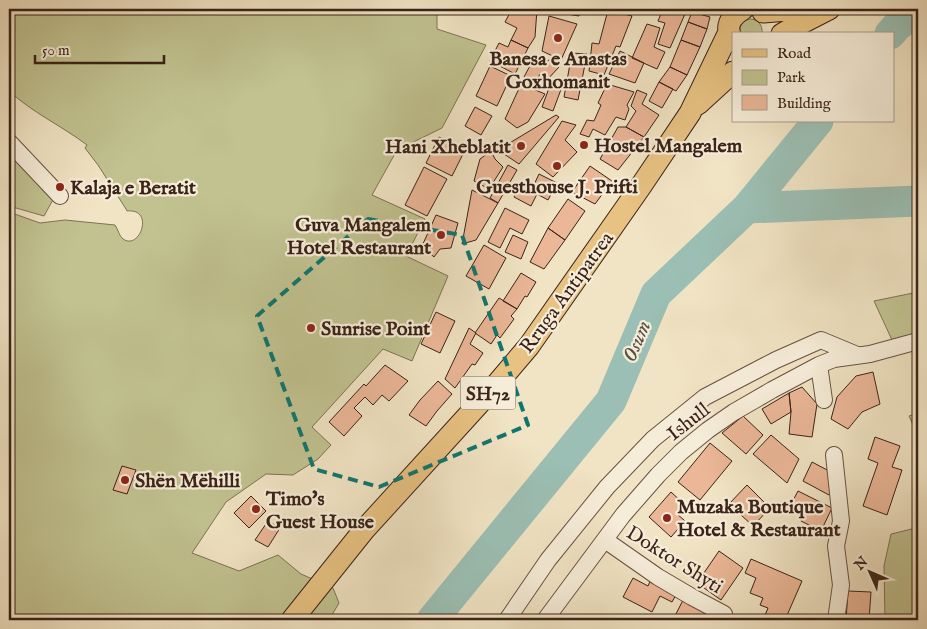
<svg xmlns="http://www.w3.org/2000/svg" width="927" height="629" font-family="'IM FELL English',serif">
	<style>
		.green { fill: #c1c290; stroke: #7e7254 }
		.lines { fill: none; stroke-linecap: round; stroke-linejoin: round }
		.river { stroke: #9bbfb4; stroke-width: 31 }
		.building { fill: #ebb797; stroke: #3a2218 }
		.minor-casing { stroke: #685243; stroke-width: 18 }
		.major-casing { stroke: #3a2218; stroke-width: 23 }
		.minor { stroke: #f6edd9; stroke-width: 16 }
		.major { stroke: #e8c282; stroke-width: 21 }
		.marked { fill: none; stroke: #0f766e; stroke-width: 4; stroke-dasharray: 10 6; stroke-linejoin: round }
		.poi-dot { fill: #8f2418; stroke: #f6edd9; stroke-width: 2 }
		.labels { text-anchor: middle; stroke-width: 4.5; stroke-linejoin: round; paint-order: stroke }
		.shield { fill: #f6edd9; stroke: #725f52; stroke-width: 1 }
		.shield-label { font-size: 19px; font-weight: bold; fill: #3a2218 }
		.poi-label { font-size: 20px; font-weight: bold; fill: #3a2218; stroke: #f6edd9; text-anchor: start }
		.street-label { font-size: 20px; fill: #3a2218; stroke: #f6edd9 }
		.water-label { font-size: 21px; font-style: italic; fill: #575147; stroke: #f6edd9 }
	</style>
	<rect width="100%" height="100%" fill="#f1e4c4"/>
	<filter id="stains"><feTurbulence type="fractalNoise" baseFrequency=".004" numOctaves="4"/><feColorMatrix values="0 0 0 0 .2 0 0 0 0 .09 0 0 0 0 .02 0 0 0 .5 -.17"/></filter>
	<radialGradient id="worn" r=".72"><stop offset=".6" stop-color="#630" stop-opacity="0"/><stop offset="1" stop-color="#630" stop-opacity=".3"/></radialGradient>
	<!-- green -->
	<path class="green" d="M9 9H437V29L486 45 442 128 397 150 372 195 425 219 406 256 448 276 412 361 383 349 312 427 331 445 318 459 293 475 266 474 226 502 192 553 239 571 278 555 301 574 333 588 339 603 329 620H9V212L40 223 65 220 115 225C118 229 119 236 123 239 140 251 155 208 127 211L126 209 98 165 85 148 87 145C62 126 33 113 9 91V85L15 78 9 73Z
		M750 19C758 19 763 25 762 34H740C739 26 742 21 750 19Z
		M9 149 55 196 44 216 9 206Z
		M918 292V336L892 340 874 301Z
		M918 413V436L909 416Z
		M918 491V620H885L884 566 891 534 912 529Z"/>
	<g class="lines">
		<!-- river -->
		<path class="river" d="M890 34 897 26 918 11
			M747 208 818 121
			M432 620 611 401 656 294 747 208 918 201"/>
	</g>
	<!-- building -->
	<path class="building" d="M512 9H537L535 37 528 48 511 40 517 28 505 22Z
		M562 9H580L579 16 561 13Z
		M663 9H670L685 14 670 48 658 44 665 23 658 21Z
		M608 10 632 16 620 47 616 46 604 75 589 71 592 43 599 44Z
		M692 12 710 17 707 29 688 22Z
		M549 16 577 24 561 60 542 51Z
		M688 22 707 29 700 47 681 40Z
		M647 24 660 28 654 47 665 52 657 69 632 58Z
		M511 40 528 48 515 74 490 61 499 43 508 47Z
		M681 40 700 47 687 75 670 67Z
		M620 51 644 63 635 83 609 74Z
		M572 53 587 54 578 100 564 97Z
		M534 58 544 64 550 59 559 67 548 79 540 74 536 82 524 77Z
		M490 66 511 76 497 106 476 96Z
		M670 67 687 75 676 91 659 82Z
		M552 80 563 84 553 111 542 107Z
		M659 82 673 89 662 108 649 101Z
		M521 84 545 94 528 122 517 128 505 119Z
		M607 84 634 92 627 105 629 109 625 120 616 117 605 135 593 129 589 137 580 134 587 120 594 121 601 105 598 103Z
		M637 90 647 94 642 104 659 115 644 137 626 127 636 111 631 106Z
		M475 107 492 116 481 135 465 126Z
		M556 115 559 117 519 164 498 150Z
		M562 121 576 125 565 140 577 152 553 177 536 164Z
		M618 127H626L644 137 618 170 600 159Z
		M439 137 465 150 452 176 426 163Z
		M491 151 495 159 503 167 489 189 474 181 480 159Z
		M508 165 517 170 498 203 490 198Z
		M590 166 612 181 595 204 572 192Z
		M424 167 447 179 427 216 405 205Z
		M539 174 557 183 548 200 537 194 531 206 514 197 521 183 532 189Z
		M472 190 498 203 476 240 462 244Z
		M568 199 585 211 565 240 548 228Z
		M505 208 529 220 522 234 510 228 500 248 488 242Z
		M436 215 458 223 451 248 440 249 434 257 422 246Z
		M548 228 565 240 544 269 530 262Z
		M513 235 528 242 521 259 505 252Z
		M484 245 506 258 489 289 466 276Z
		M521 273 536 282 527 297 525 296 517 309 503 301Z
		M499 298 517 309 511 316 514 319 500 338 497 335 491 344 475 333Z
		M436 312 455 321 440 353 421 344Z
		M469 328 476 333 470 344 483 353 475 365 472 364 455 388 445 379Z
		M385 365 408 381 389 401 382 395 373 405 365 397 354 408 362 416 344 436 329 422 364 384 366 386Z
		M873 372 880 404 862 412 848 429 831 419 837 397 856 376Z
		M438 381 452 394 437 411 426 426 409 415 420 400Z
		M802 387 817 404 812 437 789 434 791 412 789 393Z
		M789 393 791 412 771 424 762 409Z
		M743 416 763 435 746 454 722 433Z
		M771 435 799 459 787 483 753 454Z
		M875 437 900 446 892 467 902 470 887 515 863 506 878 463 868 459Z
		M710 443 732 461 700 500 678 482Z
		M812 462 831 472 833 488 829 495 803 481Z
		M122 466 136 470 127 494 113 490Z
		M747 485 770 508 753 526 729 504Z
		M798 491 832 508 821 531 801 521 804 513 790 506Z
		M671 492 684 504 676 513 685 521 671 537 649 517Z
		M251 496 266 511 249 528 234 513Z
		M268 521 280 528 268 547 255 540Z
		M719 551 743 568 721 600 697 583Z
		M751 559 802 581 785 620H763L768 608 760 605 763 598 750 593 756 578 745 573Z
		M633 578 648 586 651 579 677 593 672 602 660 596 652 612 623 597Z
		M848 591 871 592 869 620H846Z
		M684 598 714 613 710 620H678L674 618Z"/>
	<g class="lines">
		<!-- minor casing -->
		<g class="minor-casing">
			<path id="minor" d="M9 142 60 196
				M819 365 824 400
				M834 455 841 521 836 546 841 585 836 620
				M605 540 658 577 692 597 724 614
				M507 620 548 560 607 487 653 439 705 397 776 360 821 340 857 355
				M545 620 623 515 658 475 681 452 708 430 734 412 772 390 819 365 834 359 870 354 918 341"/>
		</g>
		<!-- major casing -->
		<g class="major-casing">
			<path id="major" d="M763 12 800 9
				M782 34 796 26 829 9
				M733 41C724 27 730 17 743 9
				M698 104 733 72
				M292 620 364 530 496 385 529 346 641 186 690 113 729 32"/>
		</g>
		<!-- minor -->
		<use href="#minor" class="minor"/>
		<!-- major -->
		<use href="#major" class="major"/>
	</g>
	<!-- marked area -->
	<path class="marked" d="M368 219 462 235 528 425 379 487 314 469 257 316Z"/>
	<!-- markers -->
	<g class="poi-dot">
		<circle cx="558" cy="38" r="5"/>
		<circle cx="584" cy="145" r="5"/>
		<circle cx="521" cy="146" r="5"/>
		<circle cx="557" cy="166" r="5"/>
		<circle cx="60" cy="187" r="5"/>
		<circle cx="441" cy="235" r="5"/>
		<circle cx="311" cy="328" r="5"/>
		<circle cx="125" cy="480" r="5"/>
		<circle cx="256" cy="509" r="5"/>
		<circle cx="667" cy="518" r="5"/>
	</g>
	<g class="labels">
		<!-- shield labels -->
		<rect class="shield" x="460.5" y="376.5" width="55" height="33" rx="4"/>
		<g class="shield-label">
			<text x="488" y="400">SH72</text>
		</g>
		<!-- poi labels -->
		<g class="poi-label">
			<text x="558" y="65" text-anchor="middle">Banesa e Anastas<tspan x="558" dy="23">Goxhomanit</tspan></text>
			<text x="594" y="152">Hostel Mangalem</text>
			<text x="511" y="153" text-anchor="end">Hani Xheblatit</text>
			<text x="557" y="193" text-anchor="middle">Guesthouse J. Prifti</text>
			<text x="70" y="194">Kalaja e Beratit</text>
			<text x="431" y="231" text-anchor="end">Guva Mangalem<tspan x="431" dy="23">Hotel Restaurant</tspan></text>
			<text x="321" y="335">Sunrise Point</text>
			<text x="135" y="487">Shën Mëhilli</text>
			<text x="266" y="505">Timo's<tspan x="266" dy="23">Guest House</tspan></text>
			<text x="677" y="513">Muzaka Boutique<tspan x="677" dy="23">Hotel &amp; Restaurant</tspan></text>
		</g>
		<!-- street labels -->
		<g class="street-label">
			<text transform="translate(566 292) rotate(-54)" y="7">Rruga Antipatrea</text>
			<text transform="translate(688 421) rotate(-38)" y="7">Ishull</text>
			<text transform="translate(675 559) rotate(32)" y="7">Doktor Shyti</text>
		</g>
		<!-- water labels -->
		<g class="water-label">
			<text transform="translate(636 341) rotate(-67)" y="7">Osum</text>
		</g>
	</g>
	<!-- margin -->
	<rect width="927" height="629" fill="none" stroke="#f1e4c4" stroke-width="30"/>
	<rect x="10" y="10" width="907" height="609" fill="none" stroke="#3a2218" stroke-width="2.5"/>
	<rect x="15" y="15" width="897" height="599" fill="none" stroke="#3a2218"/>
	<!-- legend -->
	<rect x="732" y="32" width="162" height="90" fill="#f6edd9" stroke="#ab9c8c"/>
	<rect x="742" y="49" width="25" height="8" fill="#e8c282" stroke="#ab9c8c"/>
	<text x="777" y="58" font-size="15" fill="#3a2218">Road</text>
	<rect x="742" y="70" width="25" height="15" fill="#c1c290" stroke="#ab9c8c"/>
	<text x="777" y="82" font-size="15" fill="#3a2218">Park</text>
	<rect x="742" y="95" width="25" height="15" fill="#ebb797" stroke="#ab9c8c"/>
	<text x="777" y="108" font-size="15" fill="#3a2218">Building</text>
	<!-- north arrow -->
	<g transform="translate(870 572) rotate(315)" stroke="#f6edd9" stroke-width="4" paint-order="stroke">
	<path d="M0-4L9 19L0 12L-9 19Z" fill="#3a2218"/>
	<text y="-8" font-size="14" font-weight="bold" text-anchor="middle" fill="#3a2218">N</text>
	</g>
	<!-- scale -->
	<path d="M35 55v8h129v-8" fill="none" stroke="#3a2218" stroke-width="2.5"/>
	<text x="42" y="55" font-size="15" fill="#3a2218" stroke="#f6edd9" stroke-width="4" paint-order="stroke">50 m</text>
	<rect width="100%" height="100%" filter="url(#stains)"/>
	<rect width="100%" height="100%" fill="url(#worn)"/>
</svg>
